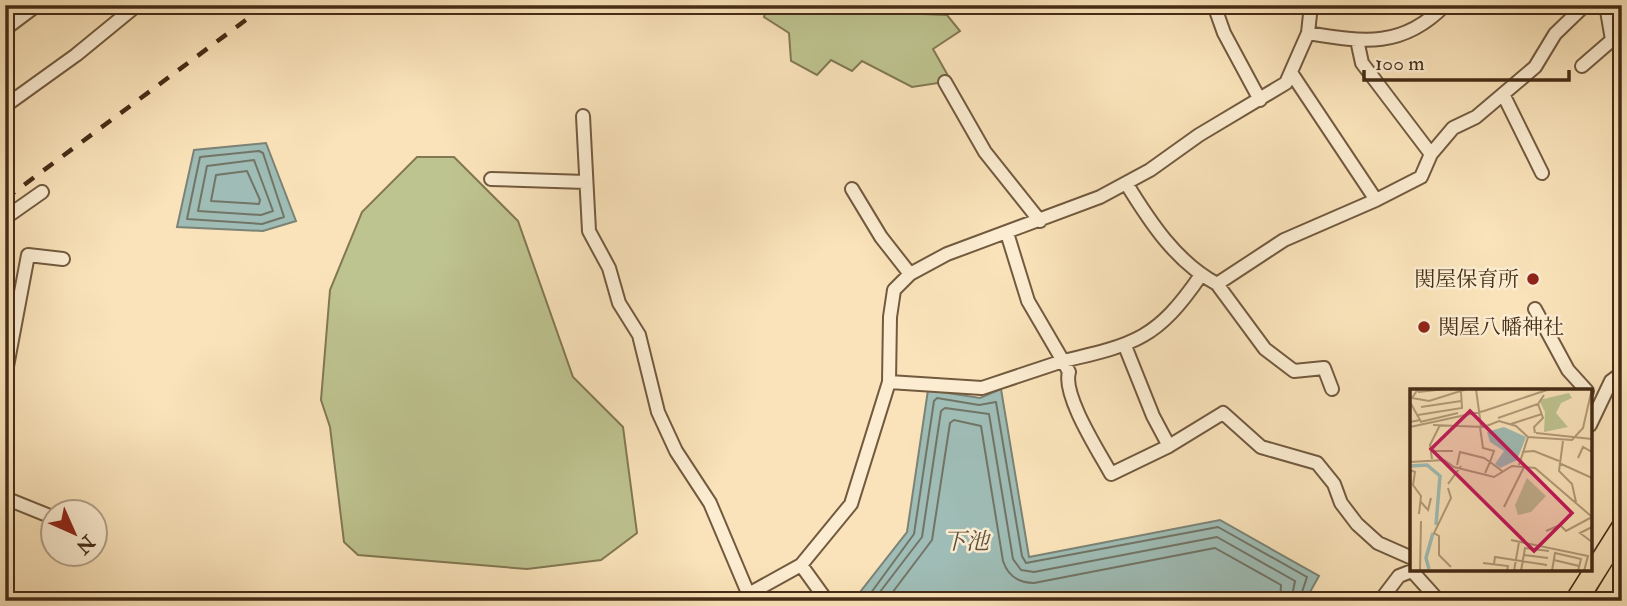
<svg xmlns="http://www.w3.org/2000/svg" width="1627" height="606" font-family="'IM FELL Double Pica','Noto Serif JP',serif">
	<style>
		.green { fill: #bec490; stroke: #827853; stroke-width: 2 }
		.water { fill: #9fbdb6; stroke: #7b8376; stroke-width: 2 }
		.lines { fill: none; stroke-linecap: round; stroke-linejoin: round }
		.shore { stroke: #727466; stroke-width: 2 }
		.street-casing { stroke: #725a3f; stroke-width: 16 }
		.highway-casing { stroke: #452c16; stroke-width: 24 }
		.street { stroke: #fcedd2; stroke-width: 12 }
		.highway { stroke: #fae3ba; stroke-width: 21 }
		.rail { stroke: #452c16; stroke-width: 4.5; stroke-dasharray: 12 12; stroke-linecap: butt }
		.poi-dot { fill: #8f2418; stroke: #fcedd2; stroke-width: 2.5 }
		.labels { text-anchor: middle; stroke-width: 5; stroke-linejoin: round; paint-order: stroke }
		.poi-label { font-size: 21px; fill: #452c16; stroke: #fcedd2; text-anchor: end }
		.water-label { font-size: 23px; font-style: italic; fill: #5c503e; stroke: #fcedd2 }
		.inset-river { fill: none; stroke: #9fbdb6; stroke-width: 3.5 }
		.inset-road { fill: none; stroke: #b29a78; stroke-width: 2 }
		.view { fill: #c2185b; fill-opacity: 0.15; stroke: #c2185b; stroke-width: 3.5 }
		.inset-edge { fill: none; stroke: #452c16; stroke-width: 3.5 }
	</style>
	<rect width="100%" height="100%" fill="#fae3ba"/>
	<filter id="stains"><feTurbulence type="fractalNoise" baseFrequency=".00286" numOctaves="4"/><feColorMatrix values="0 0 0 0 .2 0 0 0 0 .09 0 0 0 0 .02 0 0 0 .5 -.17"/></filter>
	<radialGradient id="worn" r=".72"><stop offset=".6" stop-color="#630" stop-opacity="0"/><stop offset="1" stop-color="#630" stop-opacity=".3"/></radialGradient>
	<!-- green -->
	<path class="green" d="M767 5H916L923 14 947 15 960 31 933 49 951 81 912 87 862 61 852 71 831 60 817 75 791 61 789 33 764 17Z
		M417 157H454L518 221 573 377 623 427 637 533 601 560 527 569 358 555 344 542 330 427 321 400 330 290 362 212Z"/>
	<!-- water -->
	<path class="water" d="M266 143 296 221 263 231 177 227 194 150Z
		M1001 389 1029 557 1220 520 1319 576 1305 601H858L857 596 907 532 928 390 980 398Z"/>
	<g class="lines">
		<!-- shore -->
		<path class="shore" d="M259 151 263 153 284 217 262 224 187 219 200 157Z
			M254 160 273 211 261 215 198 211 207 166Z
			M247 171 260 200 259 204 211 201 216 175Z
			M865 601 914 534 934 401 937 398 979 405 996 402 1022 556 1026 563 1218 527 1307 577 1299 601
			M873 601 922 537 941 411 945 408 989 414 1013 559 1021 570 1034 572 1217 537 1295 581 1291 601
			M886 601 932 540 950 423 954 420 981 426 1003 561C1008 576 1018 583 1034 583L1215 548 1281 585 1280 601"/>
		<!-- street casing -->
		<g class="street-casing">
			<path id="street" d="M1214 5 1224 33 1260 100
				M5 29 37 5
				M1308 33 1311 5
				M1357 40 1362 63 1431 154 1421 177 1376 200
				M1582 66 1612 40 1606 5
				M945 82 985 152 1040 221
				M1503 94 1542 173
				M5 106 76 55 137 5
				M583 116 589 231 609 268 619 303 639 335 658 412 676 451 710 503 748 593
				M1431 154 1453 128 1476 117 1535 67 1555 34 1585 5
				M491 179 586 182
				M1126 183C1150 222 1176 262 1217 284L1284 240 1376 200 1292 74
				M852 189 881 237 910 274
				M5 218 42 192
				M1007 233 1028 301 1063 361C1136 344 1157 339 1201 275
				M1217 284 1265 349 1294 371 1324 368 1332 389
				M1535 309 1568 370 1587 391
				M1125 346 1153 416 1169 446
				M5 377 28 255 63 259
				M889 382 982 388 1063 361 1069 372C1062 395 1099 452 1111 474L1169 446 1223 413 1261 447 1317 463 1334 484 1341 503 1357 524 1378 543 1412 558
				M1590 425 1611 381 1622 373
				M5 498 52 517
				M801 565 827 601
				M1412 571 1439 601
				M736 601 801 565 851 504 889 382 890 317 894 290 910 274 947 254 1100 197 1150 170 1199 135 1286 83 1308 33C1363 42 1402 49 1445 5
				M1380 601 1399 576 1417 569"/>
		</g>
		<!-- highway casing -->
		<g class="highway-casing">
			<path id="highway" d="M1576 601 1622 528
				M1603 601 1622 570"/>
		</g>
		<!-- street -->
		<use href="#street" class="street"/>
		<!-- highway -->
		<use href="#highway" class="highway"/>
		<!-- rail -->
		<path class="rail" d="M5 199 266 5"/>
	</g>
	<!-- markers -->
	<g class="poi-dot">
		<circle cx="1533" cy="279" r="7"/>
		<circle cx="1424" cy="327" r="7"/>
	</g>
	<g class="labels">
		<!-- poi labels -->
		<g class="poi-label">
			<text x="1519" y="286">関屋保育所</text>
			<text x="1438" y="334" text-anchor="start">関屋八幡神社</text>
		</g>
		<!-- water labels -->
		<g class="water-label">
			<text x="966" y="549">下池</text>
		</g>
	</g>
	<!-- overview -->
	<g transform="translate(1410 389)">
		<rect width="182" height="182" fill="#fae3ba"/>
		<path d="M159 4 162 9 151 14 146 24 158 38 134 43 135 23 129 11ZM117 89 136 107 121 123 108 126 105 116Z" fill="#bec490"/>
		<path d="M94 38 116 48 107 71 90 79 85 75 94 62 80 53 77 43Z" fill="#9fbdb6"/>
		<path class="inset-river" d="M0 77 17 76 30 87 26 136M19 180 16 169 23 144"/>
		<path class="inset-road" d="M8 0 2 9 19 12 57 0M66 0 71 37M8 3 36 0M0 13 10 31 0 33M11 18 51 12M8 26 52 19 51 3M88 29 128 15 134 6M10 33 48 24M101 35 132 25M23 36 74 38 89 32 106 37 118 48M0 38 74 22 140 0M70 38 73 59 84 62 80 73 92 82M125 44 124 38 133 29 128 15M126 44 182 50M118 48 162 51 173 39 181 4M153 52 149 82 162 95 166 113M22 62H43M112 63 124 62 149 72M168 69 173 58 182 63M22 70 20 56 30 36M0 73 34 71 44 78 84 88 102 77 125 79 181 127M149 74 182 89M47 76 50 63 74 69 80 73 75 84M109 76 118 48M0 81 5 83 3 96 11 107 9 125M38 95 51 77M38 99 41 109 24 144 29 147V166L41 178M10 112 18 121 21 109M94 118 114 78M182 138 170 144 182 153M136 142 150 136 156 142 182 128M101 151 178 167 174 182M114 166 138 169M144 171 169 177M73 174 98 177 97 182M84 175 85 168 137 176M10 182 11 132M104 182 109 153M111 182 115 159 139 162M142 182 145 164 171 170 168 182"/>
		<path class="view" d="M60 22 162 124 124 162 21 60Z"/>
		<rect width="182" height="182" class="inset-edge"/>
	</g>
	<!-- margin -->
	<rect width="1627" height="606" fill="none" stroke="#fae3ba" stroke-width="28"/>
	<rect x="7" y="7" width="1613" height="592" fill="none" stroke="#452c16" stroke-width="3.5"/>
	<rect x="14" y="14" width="1599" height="578" fill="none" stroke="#452c16" stroke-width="2"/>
	<!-- north arrow -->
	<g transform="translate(74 533) rotate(135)"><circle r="33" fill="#fcedd2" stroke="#b3a087" stroke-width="2"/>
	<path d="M0-5L12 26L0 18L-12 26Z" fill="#8f2418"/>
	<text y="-10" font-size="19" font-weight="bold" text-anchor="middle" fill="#452c16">N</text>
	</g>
	<!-- scale -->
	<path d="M1364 70v10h205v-10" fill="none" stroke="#452c16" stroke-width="3.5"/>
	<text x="1375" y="70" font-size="21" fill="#452c16" stroke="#fcedd2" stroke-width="5" paint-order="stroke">100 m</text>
	<rect width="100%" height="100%" filter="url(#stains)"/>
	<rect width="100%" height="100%" fill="url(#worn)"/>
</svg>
